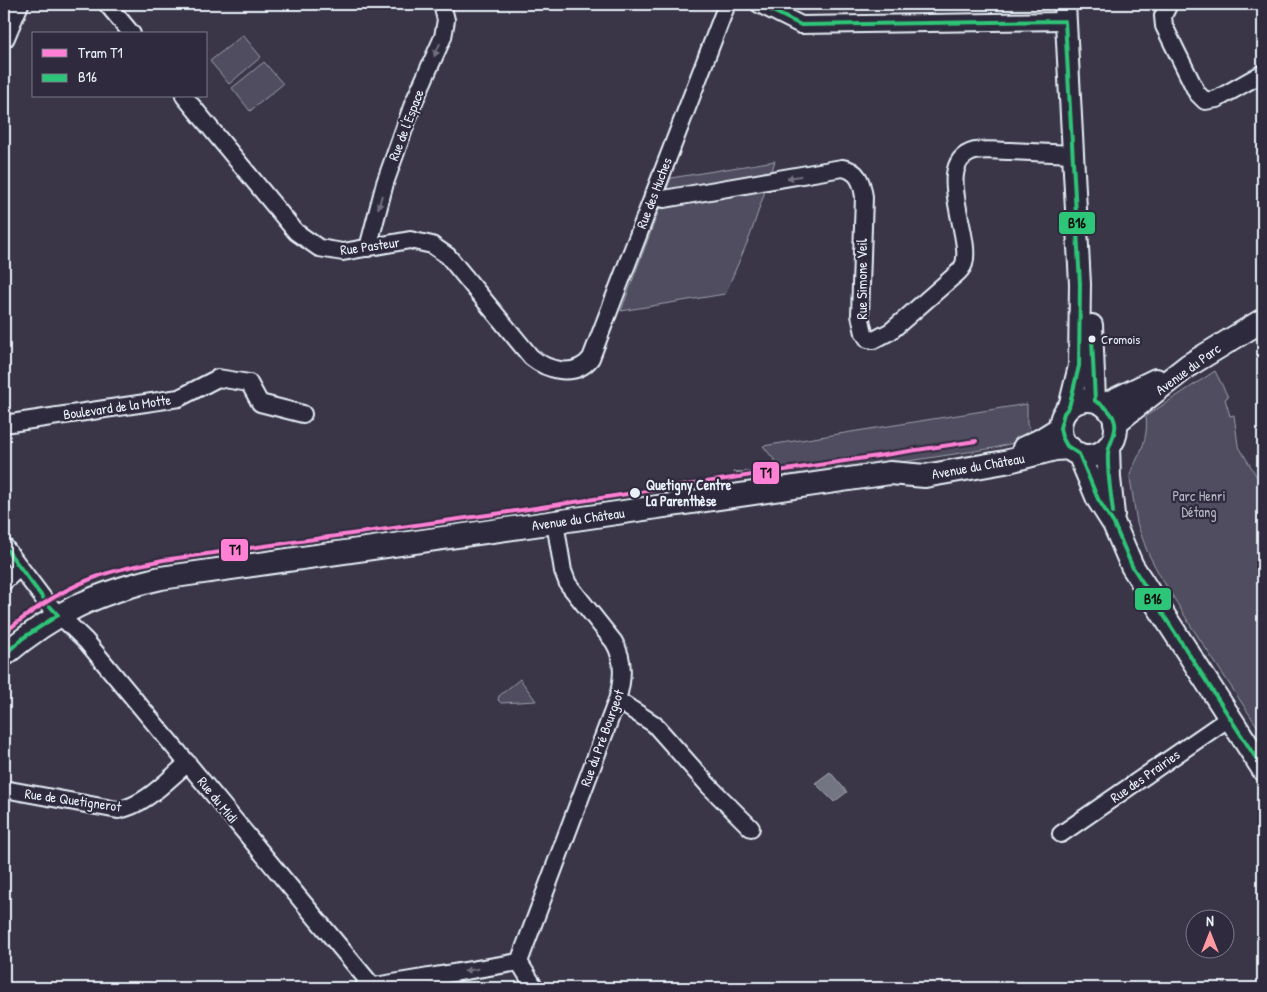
<svg xmlns="http://www.w3.org/2000/svg" width="1267" height="992" font-family="'Patrick Hand',sans-serif">
	<style>
		.green { fill: #504e5f; stroke: #9ca0ac }
		.water { fill: #737482; stroke: #a2a6b1 }
		.lines { fill: none; stroke-linecap: round; stroke-linejoin: round }
		.minor-casing { stroke: #e8f1f8; stroke-width: 20 }
		.tertiary-casing { stroke: #e8f1f8; stroke-width: 24 }
		.secondary-casing { stroke: #e8f1f8; stroke-width: 26 }
		.minor { stroke: #2f2a3d; stroke-width: 16 }
		.tertiary { stroke: #2f2a3d; stroke-width: 20 }
		.secondary { stroke: #2f2a3d; stroke-width: 22 }
		.tram { stroke: #e8f1f8; stroke-width: 1 }
		.bus-1-casing { stroke: #2f2a3d; stroke-width: 8 }
		.bus-1 { stroke: #2dc577; stroke-width: 4 }
		.tram-1-casing { stroke: #2f2a3d; stroke-width: 8 }
		.tram-1 { stroke: #ff80d4; stroke-width: 4 }
		.oneway { fill: #70707e }
		.bus-dot { fill: #e8f1f8; stroke: #2f2a3d; stroke-width: 2 }
		.labels { text-anchor: middle; stroke-width: 4.5; stroke-linejoin: round; paint-order: stroke }
		.bus-label { font-size: 13px; fill: #e8f1f8; stroke: #2f2a3d; text-anchor: start }
		.street-label { font-size: 14px; fill: #e8f1f8; stroke: #2f2a3d }
		.stop-label { font-size: 14px; font-weight: bold; fill: #e8f1f8; stroke: #2f2a3d; text-anchor: start }
		.park-label { font-size: 14px; fill: #b3b8c2; stroke: #2f2a3d }
		.line-badge { stroke: #2f2a3d; stroke-width: 2 }
		.pale-badge-label { font-size: 14px; text-anchor: middle; font-weight: bold; fill: #111 }
	</style>
	<rect width="100%" height="100%" fill="#3a3648"/>
	<filter id="ink" filterUnits="userSpaceOnUse"><feTurbulence type="fractalNoise" baseFrequency=".02" numOctaves="2"/><feDisplacementMap in="SourceGraphic" scale="10" xChannelSelector="R" yChannelSelector="G"/><feConvolveMatrix kernelMatrix="1 2 1 2 8 2 1 2 1" color-interpolation-filters="sRGB"/></filter>
	<g filter="url(#ink)">
		<!-- green -->
		<path class="green" d="M243 35 261 57 229 84 210 61Z
			M264 62 283 84 250 111 232 88Z
			M775 161 750 236 725 294 621 311 671 178Z
			M1215 371 1228 397 1225 399 1230 416 1234 415 1238 445 1263 487V735L1191 626 1159 574 1147 551 1137 523 1130 478C1130 470 1134 466 1137 459 1144 446 1148 431 1146 416Z
			M1027 404V424L1033 435 1013 443 994 448 790 479 763 446Z
			M520 679 536 701 501 703 498 700 499 696Z"/>
		<!-- water -->
		<path class="water" d="M830 772 847 792 834 802 815 783Z"/>
		<g class="lines">
			<!-- minor casing -->
			<g class="minor-casing">
				<path id="minor" d="M107 4 132 34
					M759 4 801 25 1065 21
					M1169 4 1163 16 1164 26 1197 93 1205 101 1217 99 1263 73
					M184 96 296 232 319 248 343 252 410 240 432 245 448 256 531 357C548 371 576 378 591 358L727 4
					M653 195 664 199 842 168C858 170 862 182 864 197L860 315 864 333 868 339 874 340 891 331 954 276C958 273 962 269 964 264 973 235 931 162 975 151 986 149 998 151 1010 151 1030 152 1051 153 1072 154
					M368 248 385 183 413 104 443 37 446 20 442 4
					M4 424 179 398 218 378 249 383 260 403 303 414
					M4 546 46 602 86 641 374 988
					M4 582 20 567
					M617 700 654 724 709 786 751 828
					M4 789 118 810C146 805 167 780 188 763
					M1061 834 1229 718
					M519 962 617 700C623 680 625 661 614 642L568 584 563 571 555 522
					M519 962 535 988
					M363 988 519 962"/>
			</g>
			<!-- tertiary casing -->
			<g class="tertiary-casing">
				<path id="tertiary" d="M1065 4 1080 284 1079 366 1069 407
					M4 37 18 4
					M1092 325 1095 401"/>
			</g>
			<!-- secondary casing -->
			<g class="secondary-casing">
				<path id="secondary" d="M1060 428a28 28 0 1 1 56 0a28 28 0 1 1-56 0Z
					M1104 405 1156 380
					M1115 423 1189 365 1263 320
					M1108 447 1109 478 1113 515
					M1024 448 1039 441 1060 428
					M1079 454 1098 499 1114 524 1132 566 1263 769
					M4 655C55 612 96 593 161 578L555 522 890 473 925 476 1005 462 1055 449 1070 448"/>
			</g>
			<!-- minor -->
			<use href="#minor" class="minor"/>
			<!-- tertiary -->
			<use href="#tertiary" class="tertiary"/>
			<!-- secondary -->
			<use href="#secondary" class="secondary"/>
			<!-- tram -->
			<path class="tram" d="M734 472H776"/>
			<!-- bus-1 casing -->
			<g class="bus-1-casing">
				<path id="bus-1" d="M759 4 801 25 1065 21
					M1065 21 1080 284 1079 366 1069 407 1064 413 1060 428 1062 437 1067 446 1079 454 1098 499 1114 524 1132 566 1263 769
					M1092 339 1095 401C1105 406 1113 412 1115 423 1117 434 1109 443 1108 453 1107 473 1111 493 1113 512
					M4 546 46 602 58 615
					M4 655 23 638 58 615"/>
			</g>
			<!-- bus-1 -->
			<use href="#bus-1" class="bus-1"/>
			<!-- tram-1 casing -->
			<g class="tram-1-casing">
				<path id="tram-1" d="M4 633C33 609 64 588 99 576 120 568 142 565 163 560L502 513 976 441"/>
			</g>
			<!-- tram-1 -->
			<use href="#tram-1" class="tram-1"/>
		</g>
		<!-- one-way arrows -->
		<defs><path id="oneway-solid" d="M-6-.8H1V-3.2L6.5 0L1 3.2V.8H-6Z" transform="scale(1.25)"/></defs>
		<g class="oneway">
			<use href="#oneway-solid" transform="translate(437 50) rotate(114)"/>
			<use href="#oneway-solid" transform="translate(794 177) rotate(170)"/>
			<use href="#oneway-solid" transform="translate(380 202) rotate(105)"/>
			<use href="#oneway-solid" transform="translate(471 970) rotate(170)"/>
		</g>
	</g>
	<!-- markers -->
	<g class="bus-dot">
		<circle cx="1092" cy="339" r="4.5"/>
		<circle cx="635" cy="493" r="6"/>
	</g>
	<g class="labels">
		<!-- bus labels -->
		<g class="bus-label">
			<text x="1101" y="344">Cromois</text>
		</g>
		<!-- street labels -->
		<g class="street-label">
			<text transform="translate(406 125) rotate(-69)" y="5">Rue de l'Espace</text>
			<text transform="translate(654 193) rotate(-69)" y="5">Rue des Huches</text>
			<text transform="translate(370 246) rotate(-8)" y="5">Rue Pasteur</text>
			<text transform="translate(862 279) rotate(-90)" y="5">Rue Simone Veil</text>
			<text transform="translate(1188 369) rotate(-36)" y="5">Avenue du Parc</text>
			<text transform="translate(117 407) rotate(-8)" y="5">Boulevard de la Motte</text>
			<text transform="translate(978 466) rotate(-10)" y="5">Avenue du Château</text>
			<text transform="translate(578 519) rotate(-8)" y="5">Avenue du Château</text>
			<text transform="translate(602 738) rotate(-70)" y="5">Rue du Pré Bourgeot</text>
			<text transform="translate(1145 776) rotate(-35)" y="5">Rue des Prairies</text>
			<text transform="translate(73 800) rotate(8)" y="5">Rue de Quetignerot</text>
			<text transform="translate(218 800) rotate(51)" y="5">Rue du Midi</text>
		</g>
		<!-- stop labels -->
		<g class="stop-label">
			<text x="646" y="490">Quetigny Centre<tspan x="646" dy="16">La Parenthèse</tspan></text>
		</g>
		<!-- park labels -->
		<g class="park-label">
			<text x="1199" y="501">Parc Henri<tspan x="1199" dy="16">Détang</tspan></text>
		</g>
	</g>
	<g class="line-badge">
		<rect x="1058" y="211" width="38" height="24" rx="5" fill="#2dc577"/>
		<rect x="752" y="461" width="28" height="24" rx="5" fill="#ff80d4"/>
		<rect x="220" y="538" width="29" height="24" rx="5" fill="#ff80d4"/>
		<rect x="1134" y="587" width="38" height="24" rx="5" fill="#2dc577"/>
	</g>
	<g class="pale-badge-label">
		<text x="1077" y="228">B16</text>
		<text x="766" y="478">T1</text>
		<text x="235" y="555">T1</text>
		<text x="1153" y="604">B16</text>
	</g>
	<!-- margin -->
	<rect width="1267" height="992" fill="none" stroke="#2f2a3d" stroke-width="20"/>
	<rect x="10" y="10" width="1247" height="972" fill="none" stroke="#e8f1f8" stroke-width="2" filter="url(#ink)"/>
	<!-- legend -->
	<rect x="32" y="32" width="175" height="65" fill="#2f2a3d" stroke="#797a88"/>
	<rect x="42" y="49" width="25" height="8" fill="#ff80d4" stroke="#797a88"/>
	<text x="78" y="58" font-size="15" fill="#e8f1f8">Tram T1</text>
	<rect x="42" y="74" width="25" height="8" fill="#2dc577" stroke="#797a88"/>
	<text x="78" y="82" font-size="15" fill="#e8f1f8">B16</text>
	<!-- north arrow -->
	<g transform="translate(1210 934)"><circle r="24" fill="#2f2a3d" stroke="#797a88"/>
	<path d="M0-4L9 19L0 12L-9 19Z" fill="#ff9aa2"/>
	<text y="-8" font-size="14" font-weight="bold" text-anchor="middle" fill="#e8f1f8">N</text>
	</g>
</svg>
